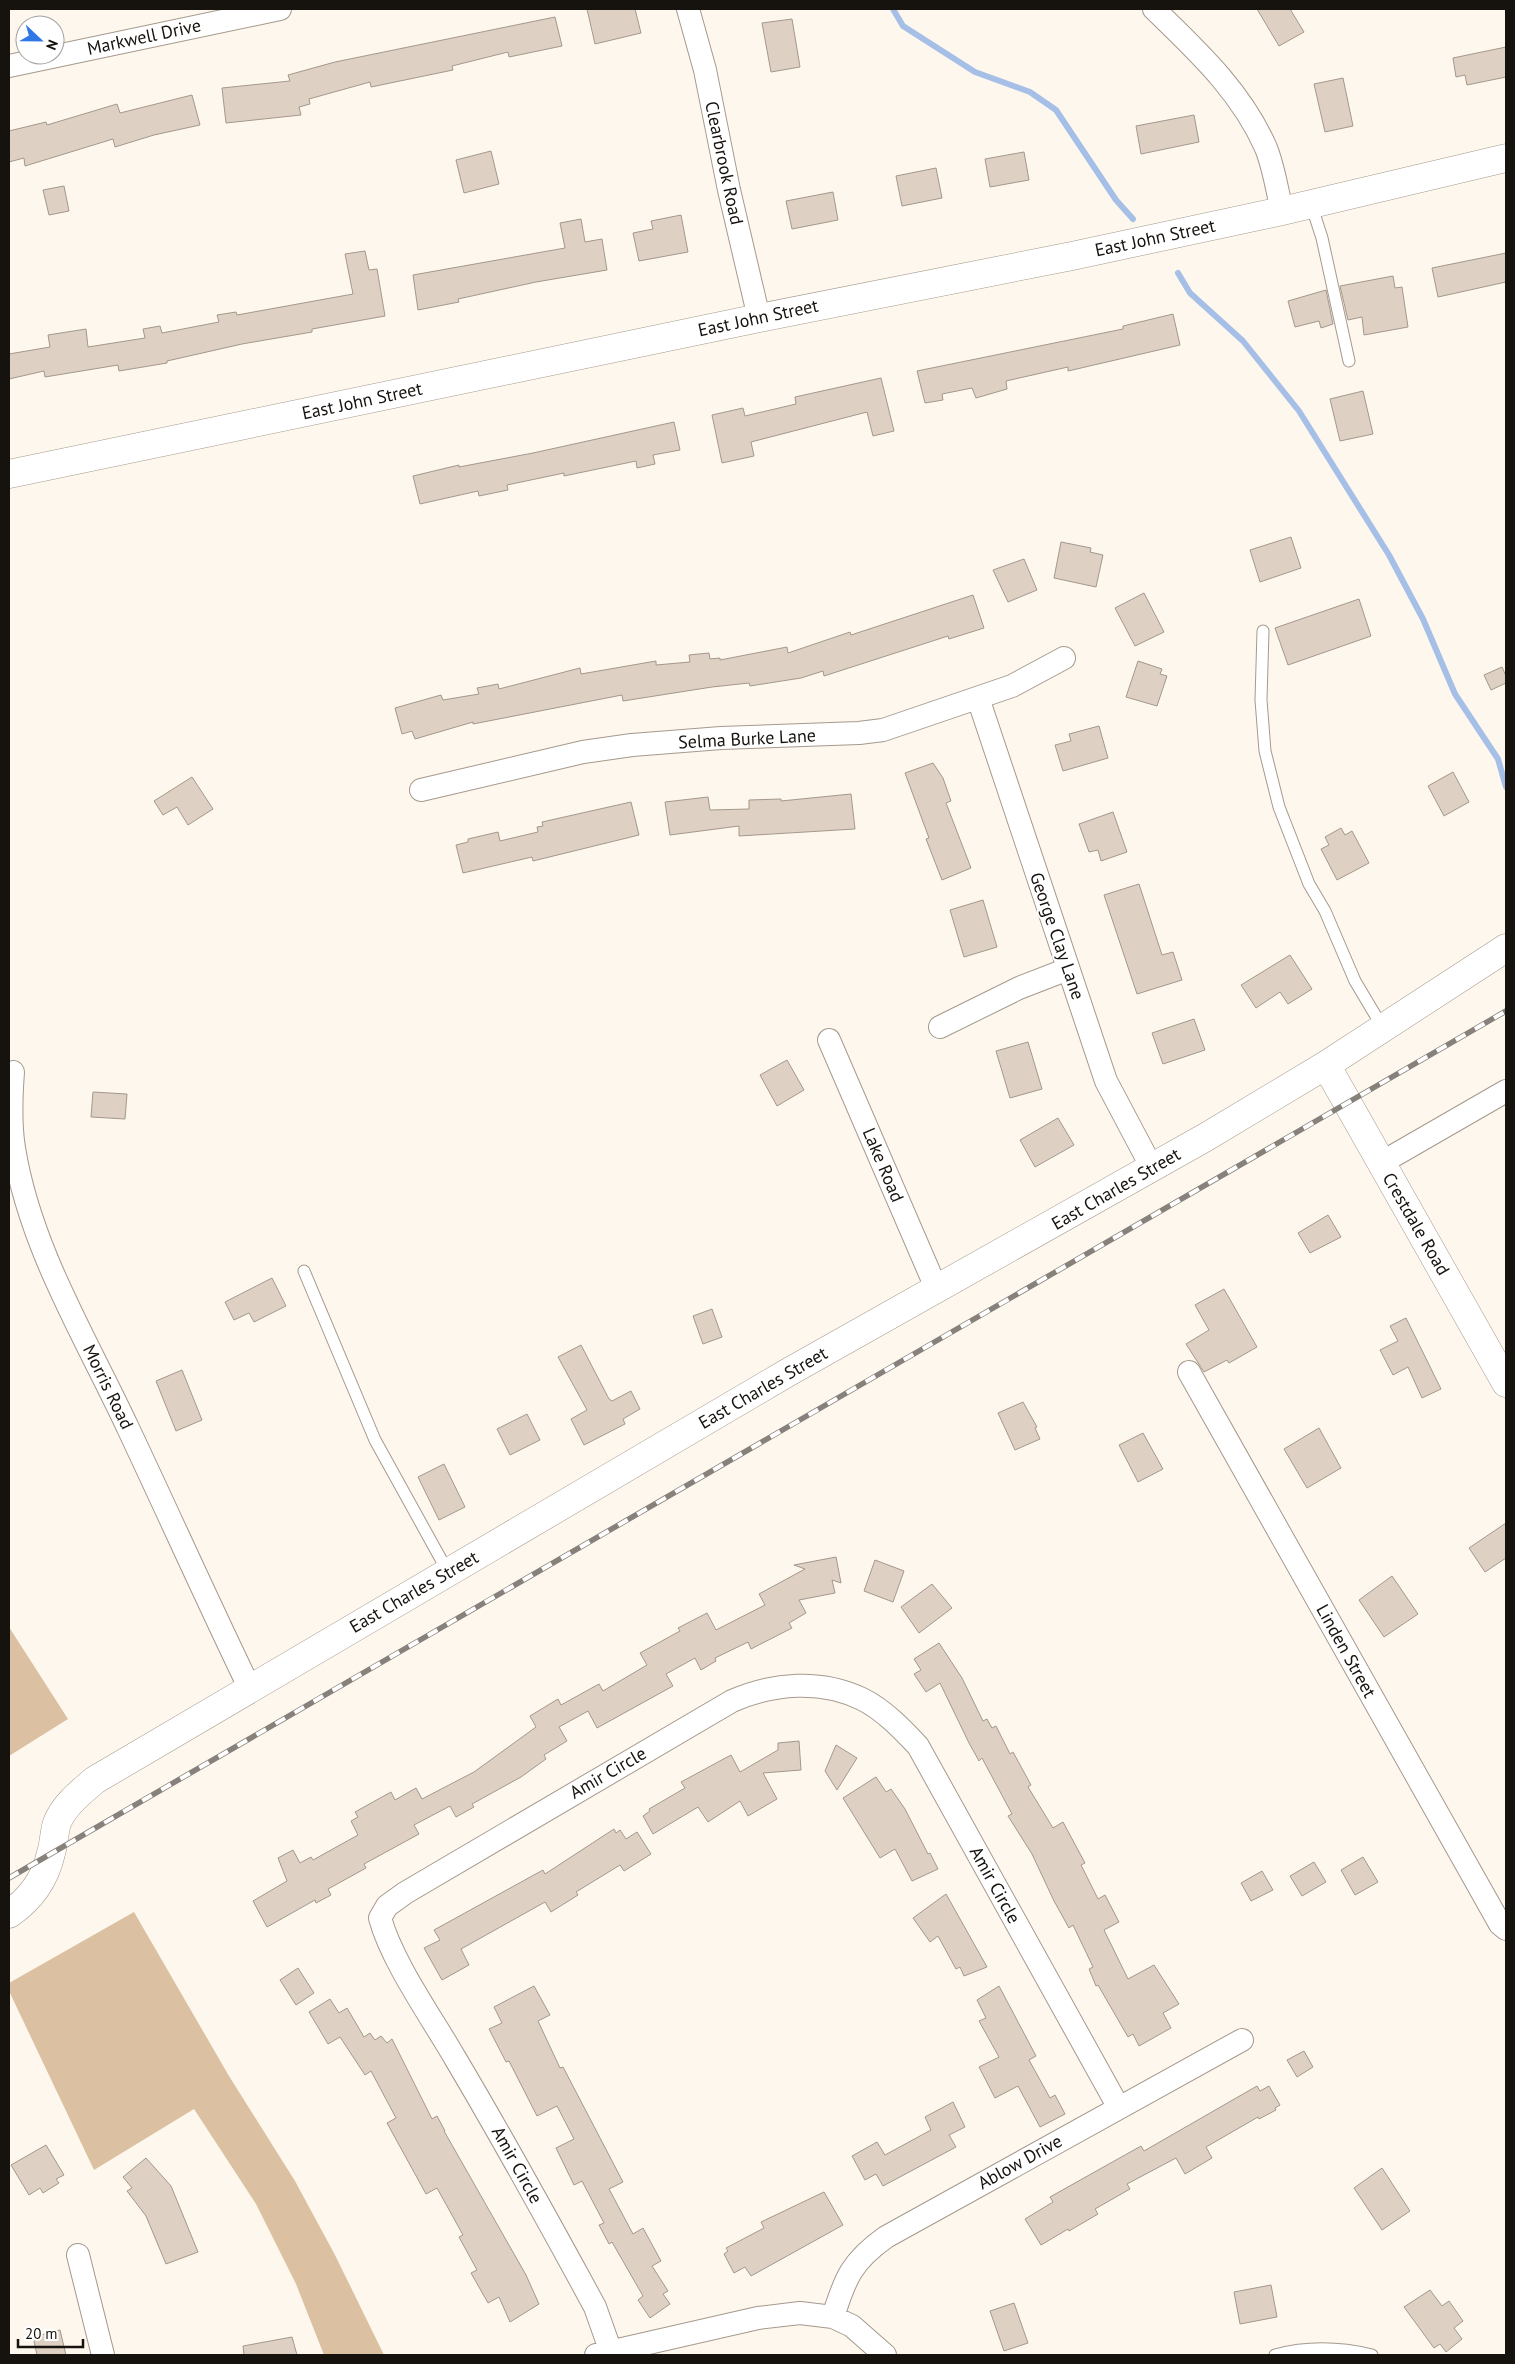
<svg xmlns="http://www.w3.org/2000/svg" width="1515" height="2364" font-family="'PT Sans',sans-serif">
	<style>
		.green { fill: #dbc1a1 }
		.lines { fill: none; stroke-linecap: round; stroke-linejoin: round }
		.stream { stroke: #a5bfe7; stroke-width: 6 }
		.building { fill: #ded1c3; stroke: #a4988b }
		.service-casing { stroke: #a5998c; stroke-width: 13 }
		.minor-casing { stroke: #a5998c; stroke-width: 24 }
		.tertiary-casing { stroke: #a5998c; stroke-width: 29 }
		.secondary-casing { stroke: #a5998c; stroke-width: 29 }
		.service { stroke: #fff; stroke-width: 11 }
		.minor { stroke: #fff; stroke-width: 22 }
		.tertiary { stroke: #fff; stroke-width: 28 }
		.secondary { stroke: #fff; stroke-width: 28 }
		.rail-casing { stroke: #86817b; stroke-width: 5.5 }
		.rail { stroke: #fff; stroke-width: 4; stroke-dasharray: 11; stroke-linecap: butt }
		.labels { text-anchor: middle; stroke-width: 4; stroke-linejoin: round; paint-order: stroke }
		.street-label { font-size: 18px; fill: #16120e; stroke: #fff }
	</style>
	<rect width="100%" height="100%" fill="#fef7ee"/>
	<!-- green -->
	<path class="green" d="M9 1627 68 1719 9 1756Z
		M134 1912 229 2076 295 2181 335 2255 384 2355H324L296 2284 256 2204 194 2109 94 2170 9 1991V1983Z"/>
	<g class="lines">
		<!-- stream -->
		<path class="stream" d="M893 9 903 26 975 72 1030 92 1056 110 1116 200 1133 219
			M1178 273 1190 293 1243 341 1299 411 1389 555 1423 619 1455 694 1498 759 1506 787"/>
	</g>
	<!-- building -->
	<path class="building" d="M587 9H635L641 33 595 44Z
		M1257 9H1290L1304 32 1279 46Z
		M555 17 562 46 509 57 508 52 452 66 453 70 371 87 370 82 309 99 310 104 299 107 301 115 226 123 222 88 290 81 288 75 335 62Z
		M792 19 800 67 771 72 762 23Z
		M1506 47V77L1467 85 1465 75 1456 77 1453 58Z
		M1343 78 1353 126 1325 132 1314 84Z
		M192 95 200 125 154 135 115 147 113 139 25 166 24 158 9 162V131L46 122 47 125 117 104 120 113Z
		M1194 115 1199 142 1141 154 1136 126Z
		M491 151 499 184 464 193 456 160Z
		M1024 152 1029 180 990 187 985 159Z
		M936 168 942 198 902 206 896 176Z
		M64 186 69 211 49 215 43 190Z
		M833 192 838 220 792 229 786 201Z
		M681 215 688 252 639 261 633 233 653 229 651 221Z
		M581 219 585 242 602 239 607 270 536 282 458 299 459 302 418 310 413 275 565 248 560 223Z
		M365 251 369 270 377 269 385 316 312 329V332L242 344 167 361V363L119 371 118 365 45 377 44 371 9 379V354L50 347 48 335 86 329 88 347 145 338 143 329 160 326 162 333 219 322 217 315 236 312 237 315 353 294 345 254Z
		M1506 253V282L1438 297 1432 268Z
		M1393 276 1395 288 1402 287 1408 327 1364 335 1362 317 1348 320 1340 286Z
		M1326 290 1333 324 1321 328 1319 321 1295 327 1288 301Z
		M1173 314 1180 345 1068 371V367L1006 381 1007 389 976 398 972 388 942 394 943 400 925 403 917 371 1123 329V326Z
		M881 378 894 431 873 436 867 412 751 442 754 456 722 463 712 415 743 408 745 416 796 404 795 397Z
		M1363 391 1373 434 1340 441 1330 399Z
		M674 422 680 450 653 455 655 464 637 468 636 461 564 476V473L507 485 508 490 479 496 478 491 420 504 413 476 459 465V467L533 453Z
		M1291 537 1301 568 1260 582 1250 550Z
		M1061 542 1091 548 1090 552 1103 555 1096 587 1054 578Z
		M1024 559 1037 590 1008 602 993 570Z
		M1144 593 1164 632 1135 646 1115 608Z
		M973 595 984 628 949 639 948 636 824 676 823 671 801 678 750 686 749 683 712 687 623 701 622 695 473 724V722L415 739 412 731 402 734 395 708 441 695 443 700 479 694 477 688 498 684 499 689 580 668 581 674 656 661V665L690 662 689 655 709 653 710 659 720 658V660L787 647 788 653 850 632 851 635Z
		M1359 599 1371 636 1288 665 1275 628Z
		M1138 661 1162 669 1160 674 1167 676 1157 706 1126 697Z
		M1502 667 1506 676V683L1491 690 1484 675Z
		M1099 726 1108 758 1063 771 1055 745 1071 741 1069 734Z
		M933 763 943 778 951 801 946 803 971 868 942 880 926 839 929 838 905 773Z
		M1453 772 1469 802 1444 816 1428 786Z
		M192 777 213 809 188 825 177 807 163 815 154 801Z
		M851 794 855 829 739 836V826L670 835 665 802 708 797 710 810 749 809V800L781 799V801Z
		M631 802 639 835 533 861 532 857 463 873 456 845 468 842V839L498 832 500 841 538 832 537 827 543 826 542 822Z
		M1113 812 1127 852 1101 861 1098 850 1089 852 1079 824Z
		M1341 828 1345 835 1352 831 1369 863 1337 880 1321 849 1329 845 1325 837Z
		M1139 884 1162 955 1173 952 1182 980 1137 994 1104 895Z
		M983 900 997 947 964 957 950 910Z
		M1290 955 1312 989 1288 1004 1280 992 1256 1008 1241 985Z
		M1194 1019 1205 1050 1163 1064 1152 1033Z
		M1028 1042 1042 1089 1010 1098 996 1051Z
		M787 1060 804 1090 777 1106 760 1075Z
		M93 1092 127 1094 125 1119 91 1117Z
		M1058 1118 1074 1145 1035 1167 1020 1140Z
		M1328 1215 1341 1237 1310 1253 1298 1233Z
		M272 1278 286 1306 254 1322 249 1313 234 1320 225 1302Z
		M1224 1289 1257 1347 1229 1363 1227 1360 1204 1372 1186 1344 1209 1330 1195 1305Z
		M712 1309 722 1337 703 1344 693 1316Z
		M1406 1318 1441 1389 1422 1398 1408 1367 1393 1375 1380 1350 1398 1341 1390 1326Z
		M581 1345 609 1399 612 1401 631 1391 640 1409 623 1419 625 1424 584 1445 571 1419 587 1410 558 1357Z
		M182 1370 202 1420 176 1431 156 1381Z
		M1023 1402 1037 1427 1035 1428 1040 1439 1015 1450 998 1413Z
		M527 1414 540 1440 510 1455 497 1429Z
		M1319 1428 1341 1468 1307 1488 1284 1449Z
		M1143 1433 1163 1469 1138 1482 1119 1445Z
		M444 1464 465 1507 439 1520 418 1477Z
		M1506 1523V1558L1485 1572 1469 1548Z
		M836 1557 841 1583 832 1580 835 1593 799 1600 806 1613 789 1623 792 1628 751 1649 748 1642 715 1658 716 1661 701 1670 695 1658 666 1674 673 1686 597 1728 588 1711 559 1727 567 1741 544 1755 546 1759 521 1777 472 1804 474 1807 456 1817 450 1806 414 1825 419 1834 364 1864 366 1868 328 1889 331 1895 316 1903 315 1900 267 1927 253 1901 287 1881 278 1858 293 1850 300 1863 311 1857 313 1860 358 1835 351 1821 358 1817 355 1812 391 1792 395 1800 416 1788 422 1799 474 1772 536 1727 530 1716 558 1699 561 1705 599 1684 603 1691 647 1665 640 1653 680 1631 678 1628 707 1613 716 1630 765 1605 759 1594 805 1569 794 1565Z
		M875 1560 904 1571 893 1602 864 1591Z
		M1392 1576 1418 1614 1384 1637 1359 1600Z
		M932 1584 952 1608 919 1633 901 1607Z
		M939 1643 962 1678 983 1721 987 1719 992 1728 996 1726 1010 1754 1013 1752 1031 1785 1028 1787 1053 1828 1063 1822 1085 1863 1081 1865 1098 1899 1105 1895 1119 1922 1104 1930 1128 1979 1154 1965 1179 2004 1163 2013 1171 2028 1139 2046 1133 2034 1128 2037 1098 1985 1096 1986 1089 1969 1093 1967 1073 1925 1069 1928 1054 1901 1032 1854 1008 1816 1012 1814 982 1758 979 1761 969 1743 940 1683 926 1692 914 1674 921 1670 914 1659Z
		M799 1741 801 1770 763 1773 777 1799 748 1816 740 1801 708 1822 698 1807 653 1834 643 1816 650 1811 649 1809 685 1788 681 1782 731 1755 740 1772 778 1750V1743Z
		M836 1745 857 1758 837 1790 825 1771Z
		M876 1777 886 1792 891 1789 905 1809 928 1854 930 1853 938 1869 912 1881 895 1849 880 1858 843 1798Z
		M614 1829 616 1833 620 1830 626 1839 637 1832 651 1854 624 1871 620 1865 576 1892 578 1895 551 1912 545 1902 461 1949 469 1965 442 1980 424 1948 440 1940 434 1930 543 1870 545 1874Z
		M1363 1857 1378 1882 1355 1895 1341 1870Z
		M1314 1862 1326 1882 1302 1896 1290 1876Z
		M1262 1871 1273 1890 1251 1901 1241 1883Z
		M946 1894 987 1967 964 1976 960 1967 956 1969 938 1936 930 1942 913 1918Z
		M298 1968 314 1993 296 2005 280 1980Z
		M534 1986 550 2015 538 2021 560 2068 563 2067 623 2182 609 2189 633 2234 643 2228 661 2261 652 2266 668 2291 663 2294 670 2304 650 2318 638 2300 643 2296 612 2242 609 2244 599 2225 604 2223 582 2181 574 2185 556 2148 574 2139 557 2106 537 2116 509 2061 506 2062 489 2029 502 2023 494 2007Z
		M999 1986 1036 2056 1029 2060 1050 2098 1055 2095 1065 2114 1040 2127 1018 2086 995 2098 979 2067 999 2057 979 2021 986 2018 977 2000Z
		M330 1999 339 2013 347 2008 364 2037 370 2033 375 2040 381 2036 387 2043 392 2039 432 2119 437 2116 445 2131H444L526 2275 539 2304 510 2322 499 2297 488 2303 471 2273 477 2270 459 2237 463 2235 437 2188 426 2194 387 2123 396 2118 371 2071 365 2075 340 2037 328 2044 309 2012Z
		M1304 2051 1313 2067 1297 2077 1287 2060Z
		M1257 2086 1260 2091 1269 2086 1280 2105 1275 2108 1276 2110 1259 2119 1258 2117 1206 2147 1212 2158 1185 2174 1176 2158 1127 2184 1130 2189 1095 2209 1098 2214 1069 2231 1068 2229 1041 2245 1025 2219 1053 2202 1050 2197 1141 2146 1144 2151Z
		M953 2102 965 2127 949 2135 956 2147 883 2186 876 2174 865 2180 852 2156 877 2142 885 2155 931 2130 925 2117Z
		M46 2145 64 2175 56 2179 59 2183 43 2193 40 2188 29 2195 11 2165Z
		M146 2158 171 2186 198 2252 166 2264 146 2216 127 2191 132 2188 123 2177Z
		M1382 2168 1410 2211 1382 2230 1354 2188Z
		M824 2192 843 2225 751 2276 745 2267 734 2273 724 2254 728 2251 726 2248 764 2228 761 2222Z
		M1271 2285 1277 2317 1240 2324 1234 2292Z
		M1430 2290 1442 2306 1449 2301 1463 2321 1454 2328 1462 2339 1446 2352 1440 2344 1434 2348 1404 2307Z
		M1014 2303 1028 2343 1004 2351 990 2311Z
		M60 2330 66 2355H37L33 2337Z
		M292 2337 297 2355H244L243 2346Z"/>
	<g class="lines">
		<!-- service casing -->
		<g class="service-casing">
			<path id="service" d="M1311 204 1322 238 1349 361
				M1263 631 1261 700 1265 751 1279 807 1309 884 1325 911 1355 981 1383 1028
				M304 1271 375 1440 448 1572
				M1275 2355C1308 2346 1339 2347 1372 2355"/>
		</g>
		<!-- minor casing -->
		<g class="minor-casing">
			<path id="minor" d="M688 9 705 70 729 190 759 318
				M1154 9C1197 51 1241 91 1266 148 1274 168 1277 190 1282 211
				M9 66 280 9
				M978 698 1106 1081 1152 1168
				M421 790 583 752 632 745 721 738 859 733 883 730 1012 686 1064 658
				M940 1027 1019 988 1068 969
				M829 1040 937 1290
				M13 1072C11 1098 10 1123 14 1148 30 1248 86 1338 128 1428 169 1515 208 1602 250 1689
				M1381 1163 1506 1091
				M1189 1372 1500 1924 1506 1929
				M78 2255 103 2355
				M833 2317C845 2278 852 2261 886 2237L1242 2040
				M611 2352 595 2307 582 2283C541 2208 499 2132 455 2058 432 2018 392 1962 380 1918L387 1906 405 1893 732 1701C773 1683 821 1679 862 1699 884 1710 902 1729 918 1746L1119 2108
				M596 2355 758 2318 800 2313 833 2317 852 2326 885 2355"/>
		</g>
		<!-- tertiary casing -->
		<g class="tertiary-casing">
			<path id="tertiary" d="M1326 1065 1506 1383
				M9 1914C31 1899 45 1880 51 1853 54 1844 54 1832 57 1823 64 1805 81 1792 95 1780L787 1373 1206 1137 1326 1065 1506 948"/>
		</g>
		<!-- secondary casing -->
		<g class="secondary-casing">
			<path id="secondary" d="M9 474 759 318 1072 256 1282 211 1506 158"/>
		</g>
		<!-- service -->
		<use href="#service" class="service"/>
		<!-- minor -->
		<use href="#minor" class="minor"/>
		<!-- tertiary -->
		<use href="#tertiary" class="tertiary"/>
		<!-- secondary -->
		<use href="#secondary" class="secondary"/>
		<!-- rail casing -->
		<g class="rail-casing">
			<path id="rail" d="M9 1878 1506 1011"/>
		</g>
		<!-- rail -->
		<use href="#rail" class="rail"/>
	</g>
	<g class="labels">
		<!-- street labels -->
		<g class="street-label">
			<text transform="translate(144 37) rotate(-12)" y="6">Markwell Drive</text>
			<text transform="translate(724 163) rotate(78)" y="6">Clearbrook Road</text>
			<text transform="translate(1155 238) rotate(-12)" y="6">East John Street</text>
			<text transform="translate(758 318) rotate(-12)" y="6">East John Street</text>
			<text transform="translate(362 401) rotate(-12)" y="6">East John Street</text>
			<text transform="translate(747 739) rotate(-3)" y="6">Selma Burke Lane</text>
			<text transform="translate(1057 936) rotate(71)" y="6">George Clay Lane</text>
			<text transform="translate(883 1165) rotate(67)" y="6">Lake Road</text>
			<text transform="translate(1116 1189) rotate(-30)" y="6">East Charles Street</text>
			<text transform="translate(1416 1224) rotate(60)" y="6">Crestdale Road</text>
			<text transform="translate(108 1387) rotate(64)" y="6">Morris Road</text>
			<text transform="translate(763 1388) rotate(-30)" y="6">East Charles Street</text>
			<text transform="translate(414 1592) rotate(-30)" y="6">East Charles Street</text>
			<text transform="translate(1346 1651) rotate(61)" y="6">Linden Street</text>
			<text transform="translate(608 1773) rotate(-30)" y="6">Amir Circle</text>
			<text transform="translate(995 1885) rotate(61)" y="6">Amir Circle</text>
			<text transform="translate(1020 2162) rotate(-29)" y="6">Ablow Drive</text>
			<text transform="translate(517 2165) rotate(61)" y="6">Amir Circle</text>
		</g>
	</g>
	<!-- border -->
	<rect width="1515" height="2364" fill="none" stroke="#16120e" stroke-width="20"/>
	<!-- north arrow -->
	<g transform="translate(40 40) rotate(112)"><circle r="24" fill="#ffffff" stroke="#a2a09f"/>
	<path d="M0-4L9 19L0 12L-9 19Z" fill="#2f77e4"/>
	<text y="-8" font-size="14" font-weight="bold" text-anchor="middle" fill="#16120e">N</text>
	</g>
	<!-- scale -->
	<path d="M18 2339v8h65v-8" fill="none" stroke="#16120e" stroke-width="2.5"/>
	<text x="25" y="2339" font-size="15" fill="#16120e" stroke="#ffffff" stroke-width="4" paint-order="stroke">20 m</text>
</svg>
